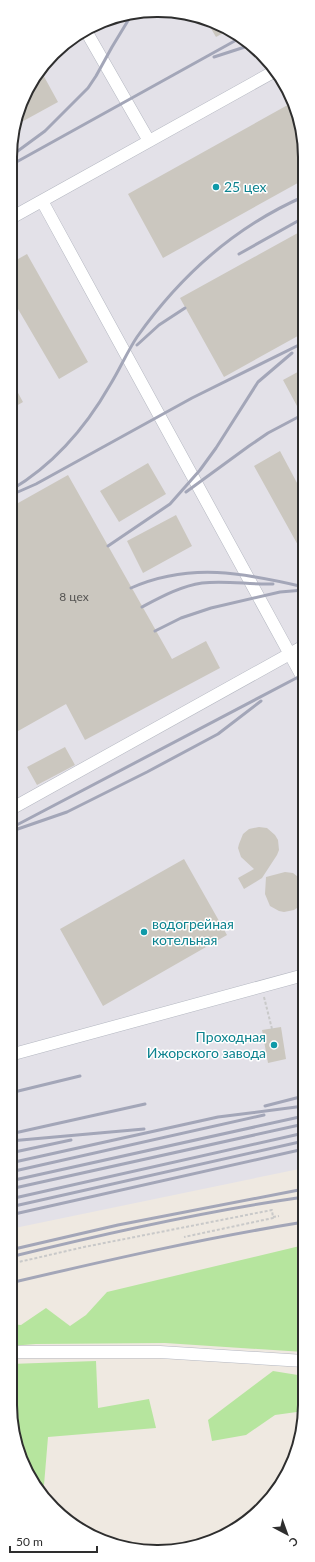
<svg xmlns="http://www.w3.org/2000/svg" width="315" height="1562" font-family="Lato,sans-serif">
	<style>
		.industrial { fill: #e3e1e8 }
		.green { fill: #b6e59e }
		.building { fill: #cbc7bf }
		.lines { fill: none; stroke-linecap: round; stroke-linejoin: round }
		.minor-casing { stroke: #b4b7c1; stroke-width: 13 }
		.path { stroke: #c9c9c9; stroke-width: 2; stroke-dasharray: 3 2; stroke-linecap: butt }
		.minor { stroke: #fff; stroke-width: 12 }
		.rail { stroke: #a3a6b8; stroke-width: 3 }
		.culture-dot { fill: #0f9aa8; stroke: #fff; stroke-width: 1.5 }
		.labels { text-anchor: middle; stroke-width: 3; stroke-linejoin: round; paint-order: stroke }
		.number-label { font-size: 12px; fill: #555452 }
		.culture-label { font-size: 14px; fill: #0d838f; stroke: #fff; text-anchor: start }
		.rim { fill: none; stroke: #2e2e2e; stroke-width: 2 }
	</style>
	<rect width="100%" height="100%" fill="#efe9e1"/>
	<!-- industrial -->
	<path class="industrial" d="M177 11 223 25 262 53 290 92 305 148 304 1168 10 1229 11 138 30 84 68 41 119 15Z"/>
	<!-- green -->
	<path class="green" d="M304 1245V1352L165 1343 36 1344 10 1346V1324L21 1325 46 1308 70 1326 86 1315 107 1292Z
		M96 1361 98 1408 149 1399 156 1428 48 1437 44 1485 37 1484 21 1461 10 1404V1364Z
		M273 1371 304 1376V1411L275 1415 246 1435 212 1441 208 1420Z"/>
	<!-- building -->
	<path class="building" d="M206 20 223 25 229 30 216 37Z
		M41 71 58 102 16 125 30 84Z
		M293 102 305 148V179L163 258 128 194Z
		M305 229V332L224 377 180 298Z
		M27 254 88 362 59 379 11 297V263Z
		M305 368 304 406V419L283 380Z
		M11 380 23 402 11 409Z
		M280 451 304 496V556L254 466Z
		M148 463 166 494 119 522 100 491Z
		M68 475 172 659 206 641 220 668 85 740 66 704 11 735V507Z
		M176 515 192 546 143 573 127 541Z
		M65 747 75 765 37 785 27 767Z
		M259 827 267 828 275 835 278 840 279 850 277 855 262 878 244 889 238 878 254 869 241 857 238 848 239 844 243 834 249 829Z
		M184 859 227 935 103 1006 60 929Z
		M285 872 293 873 302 880 304 885V900L300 906 294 910 284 912 279 911 270 906 265 894 266 877Z
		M281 1027 286 1059 268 1063 262 1030Z"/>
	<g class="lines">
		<!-- minor casing -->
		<g class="minor-casing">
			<path id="minor" d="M86 31 149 141
				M42 201 304 680
				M11 218 275 71
				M11 809 304 646
				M10 1055 304 975
				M10 1352H160L304 1361"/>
		</g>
		<!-- path -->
		<path class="path" d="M264 997 272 1029
			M273 1217 279 1216
			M10 1264 84 1247 272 1210 273 1218 184 1237"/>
		<!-- minor -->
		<use href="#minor" class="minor"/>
		<!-- rail -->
		<path class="rail" d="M214 57 251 45
			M11 156 45 131 88 88 96 76 112 47 132 14
			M11 165 240 38
			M239 254 305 217
			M137 345 159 325 185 308
			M11 490C53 465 86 427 110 385 120 369 127 352 137 337 180 276 236 226 305 196
			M186 492 249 446 268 433 302 415
			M11 495 36 484 192 398 305 342
			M108 546 170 504 200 470 216 448 258 382 292 353
			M131 588C190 562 244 573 304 587
			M142 607C161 597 181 586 202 583 226 580 250 585 273 584
			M155 631 181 618 211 608 280 592 304 590
			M11 828 304 674
			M12 831 67 812 147 772 218 734 261 701
			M10 1093 80 1076
			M265 1106 304 1096
			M10 1134 145 1104
			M10 1141 144 1129
			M10 1153 71 1140
			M10 1163 218 1117 304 1106
			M10 1172 264 1115
			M10 1181 304 1116
			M10 1189 304 1124
			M10 1199 304 1133
			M10 1207 304 1141
			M10 1215 304 1149
			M10 1250 118 1225 304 1189
			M10 1257C107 1233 205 1211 304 1197
			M10 1283C108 1260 205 1238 304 1222"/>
	</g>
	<!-- markers -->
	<g class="culture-dot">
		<circle cx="216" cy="187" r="4"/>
		<circle cx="144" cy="932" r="4"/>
		<circle cx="274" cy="1045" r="4"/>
	</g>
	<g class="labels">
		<!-- number labels -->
		<g class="number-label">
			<text x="74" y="601">8 цех</text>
		</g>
		<!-- culture labels -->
		<g class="culture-label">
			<text x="224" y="192">25 цех</text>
			<text x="152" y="929">водогрейная<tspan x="152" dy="16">котельная</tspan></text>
			<text x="266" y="1042" text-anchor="end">Проходная<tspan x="266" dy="16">Ижорского завода</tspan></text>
		</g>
	</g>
	<!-- crop -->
	<path d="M0 0H315V1562H0ZM157 17H158A140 140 0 0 1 298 157V1405A140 140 0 0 1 158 1545H157A140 140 0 0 1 17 1405V157A140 140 0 0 1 157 17Z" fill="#fff" fill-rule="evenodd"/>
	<path class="rim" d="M157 17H158A140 140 0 0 1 298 157V1405A140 140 0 0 1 158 1545H157A140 140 0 0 1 17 1405V157A140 140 0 0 1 157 17Z"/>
	<!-- north arrow -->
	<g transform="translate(287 1534) rotate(139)" stroke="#ffffff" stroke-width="3" paint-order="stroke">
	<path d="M0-3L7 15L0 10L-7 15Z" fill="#2e2e2e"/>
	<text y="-6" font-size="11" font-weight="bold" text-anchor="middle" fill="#2e2e2e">С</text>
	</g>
	<!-- scale -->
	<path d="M10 1546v6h87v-6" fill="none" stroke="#2e2e2e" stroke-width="2"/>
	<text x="16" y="1546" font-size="12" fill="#2e2e2e" stroke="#ffffff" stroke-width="3" paint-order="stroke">50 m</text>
</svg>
